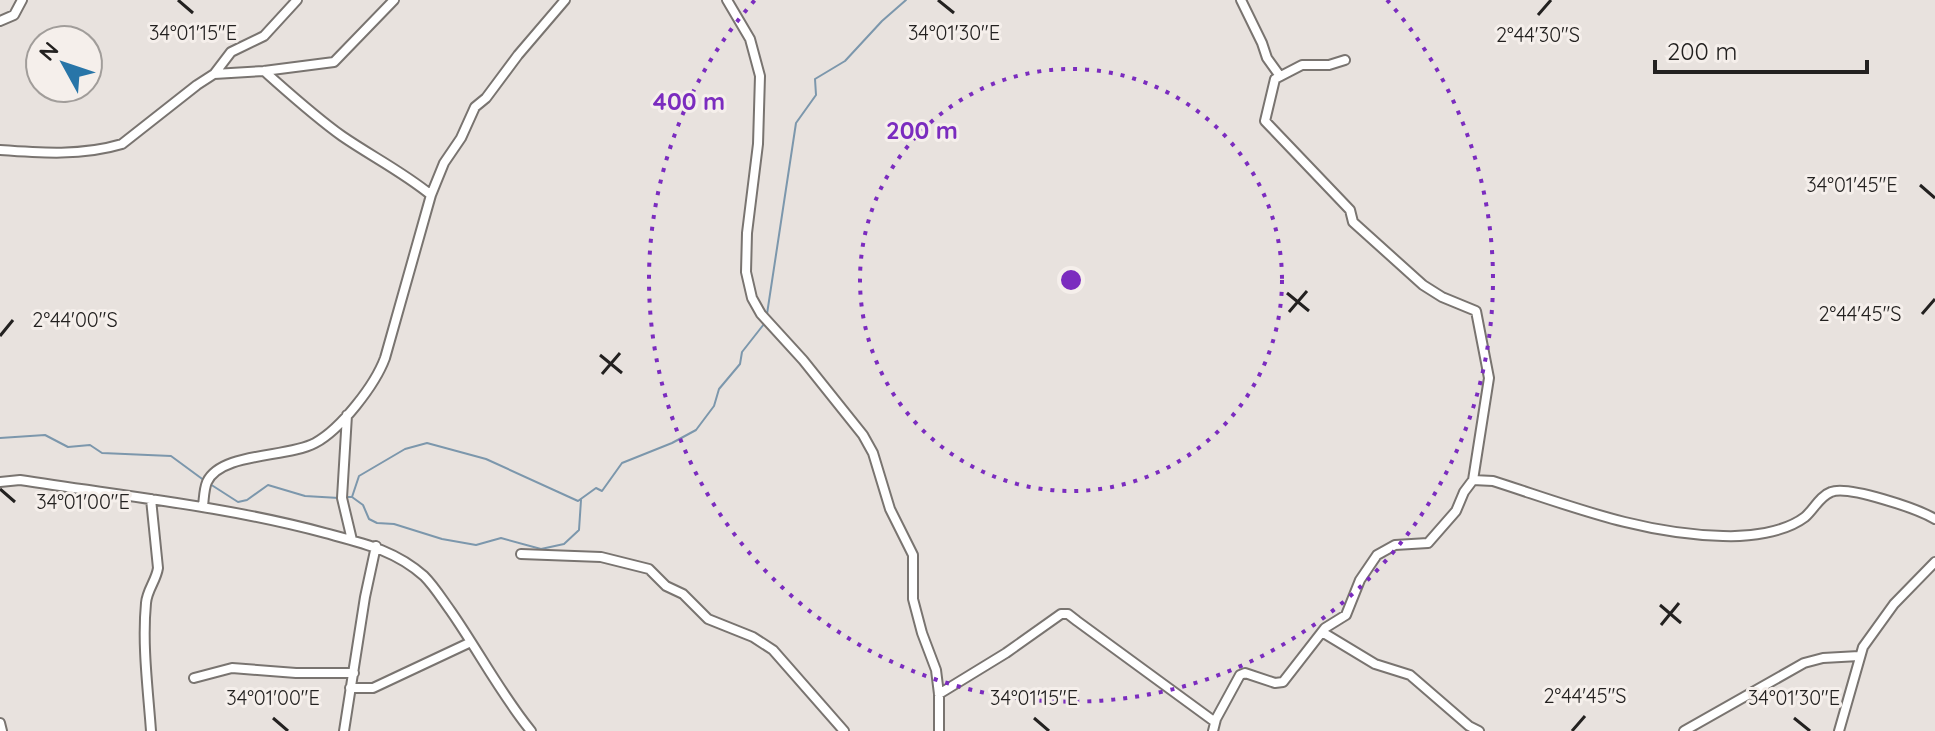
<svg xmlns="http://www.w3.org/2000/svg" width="1935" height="731" font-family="Quicksand,sans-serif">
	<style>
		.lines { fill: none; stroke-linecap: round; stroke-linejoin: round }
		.stream { stroke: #7c97ac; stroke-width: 2 }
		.street-casing { stroke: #797470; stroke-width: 12 }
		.street { stroke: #fff; stroke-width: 8 }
		.ticks { fill: none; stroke: #232120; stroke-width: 3 }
		.ring { fill: none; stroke: #7b2cbf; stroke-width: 4; stroke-dasharray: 4 8 }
		.ticks-label { font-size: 20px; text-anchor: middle; fill: #232120; stroke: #f5efeb; stroke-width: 6; stroke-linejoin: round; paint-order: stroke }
		.centre { fill: #7b2cbf; stroke: #f5efeb; stroke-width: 4 }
		.ring-label { font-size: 24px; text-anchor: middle; font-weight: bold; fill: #7b2cbf; stroke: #f5efeb; stroke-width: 6; stroke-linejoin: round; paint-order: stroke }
	</style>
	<rect width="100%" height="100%" fill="#e8e2de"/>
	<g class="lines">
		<!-- stream -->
		<path class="stream" d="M767 314 796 123 816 95 815 79 845 61 882 21 906 0
			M0 438 45 435 68 447 90 445 102 453 171 456 205 481
			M210 484 238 502 247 500 268 485 305 496 339 498
			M345 497H352L359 476 405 449 427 443 486 459 578 501 596 488 602 491 622 463 672 443 696 430 714 406 719 389 740 364 742 352 764 324
			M352 497 363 505 369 519 377 523 394 524 442 539 476 545 501 538 541 549 564 544 579 530 581 500"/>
		<!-- street casing -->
		<g class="street-casing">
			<path id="street" d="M727 0 750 39 760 76 758 144 747 233 746 272 752 298 761 314 803 360 863 435 873 453 890 509 913 555V599L922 633 936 670 939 694V731
				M1241 0 1262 43 1267 58 1280 76
				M0 21 14 15 22 0
				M1345 60 1329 65H1302L1275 79 1265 121 1350 210 1353 222 1423 285 1442 297 1476 311 1489 378 1473 480
				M264 71C289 93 314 116 342 136 371 156 403 172 431 195
				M215 73 231 52 264 36 297 0
				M0 150C41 153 82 156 122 144L197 85 214 74 264 71 334 62 394 0
				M347 415 342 498 352 540
				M0 482 20 480C122 496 225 506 325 533 362 543 395 550 424 576 434 586 442 599 450 610 478 650 500 693 531 731
				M203 506C204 498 204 489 207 482 221 452 287 458 315 443 341 429 375 385 385 358L431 195 444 163 461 138 475 107 486 98 518 55 565 0
				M521 554 601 557 649 569 666 586 683 594 708 619 753 637 773 650 844 731
				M1322 632 1375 664 1410 675 1469 726 1479 731
				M194 678 232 668 296 673H354
				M350 688H373L471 642
				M939 694 1006 653 1061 614H1068L1077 621 1215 722
				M0 723 2 731
				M151 731C148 689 142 645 146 603 147 590 156 581 158 568L151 499
				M344 731 365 597 376 546
				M1213 731 1216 719 1240 675 1245 673 1275 683 1283 682 1325 628 1346 615 1360 580 1377 555 1395 545 1428 543 1456 511 1464 492 1473 480 1493 481C1571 506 1640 534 1723 536 1748 537 1784 533 1805 517 1814 509 1820 496 1831 492 1848 485 1918 509 1935 519
				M1684 731 1804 663 1823 658 1859 656
				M1839 731 1863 647 1894 604 1935 562"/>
		</g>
		<!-- street -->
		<use href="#street" class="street"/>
	</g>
	<!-- ticks -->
	<path class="ticks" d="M178 0 193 13M938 0 954 13M1538 15 1551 0M1920 185 1935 198M1287 293 1309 311M1289 312 1307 291M1922 314 1935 299M0 336 13 320M600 355 622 373M602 374 620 353M0 489 15 502M1660 605 1681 623M1661 625 1679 603M273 718 288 731M1034 718 1049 731M1794 718 1810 731M1572 731 1585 716"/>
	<!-- distance rings -->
	<g class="ring">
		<circle cx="1071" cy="280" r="211"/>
		<path d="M1387 0A422 422 0 1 1 755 0"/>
	</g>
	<g class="ticks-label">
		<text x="193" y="40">34°01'15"E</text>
		<text x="954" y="40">34°01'30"E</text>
		<text x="1538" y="42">2°44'30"S</text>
		<text x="1852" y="192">34°01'45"E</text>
		<text x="1860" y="321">2°44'45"S</text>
		<text x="75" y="327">2°44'00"S</text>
		<text x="83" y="509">34°01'00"E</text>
		<text x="1585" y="703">2°44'45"S</text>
		<text x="273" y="705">34°01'00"E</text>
		<text x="1034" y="705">34°01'15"E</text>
		<text x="1794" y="705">34°01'30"E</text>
	</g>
	<circle cx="1071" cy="280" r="12" class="centre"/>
	<g class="ring-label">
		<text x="689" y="110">400 m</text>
		<text x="922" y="139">200 m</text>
	</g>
	<!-- north arrow -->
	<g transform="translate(64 64) rotate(310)"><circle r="38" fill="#f5efeb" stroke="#a19d9a" stroke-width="2"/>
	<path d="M0-6L14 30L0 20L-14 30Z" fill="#2875a8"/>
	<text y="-12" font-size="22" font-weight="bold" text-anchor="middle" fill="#232120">N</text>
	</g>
	<!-- scale -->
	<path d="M1655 60v12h212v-12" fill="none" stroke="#232120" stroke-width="4"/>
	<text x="1667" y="60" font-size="24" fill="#232120" stroke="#f5efeb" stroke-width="6" paint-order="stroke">200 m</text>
</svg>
